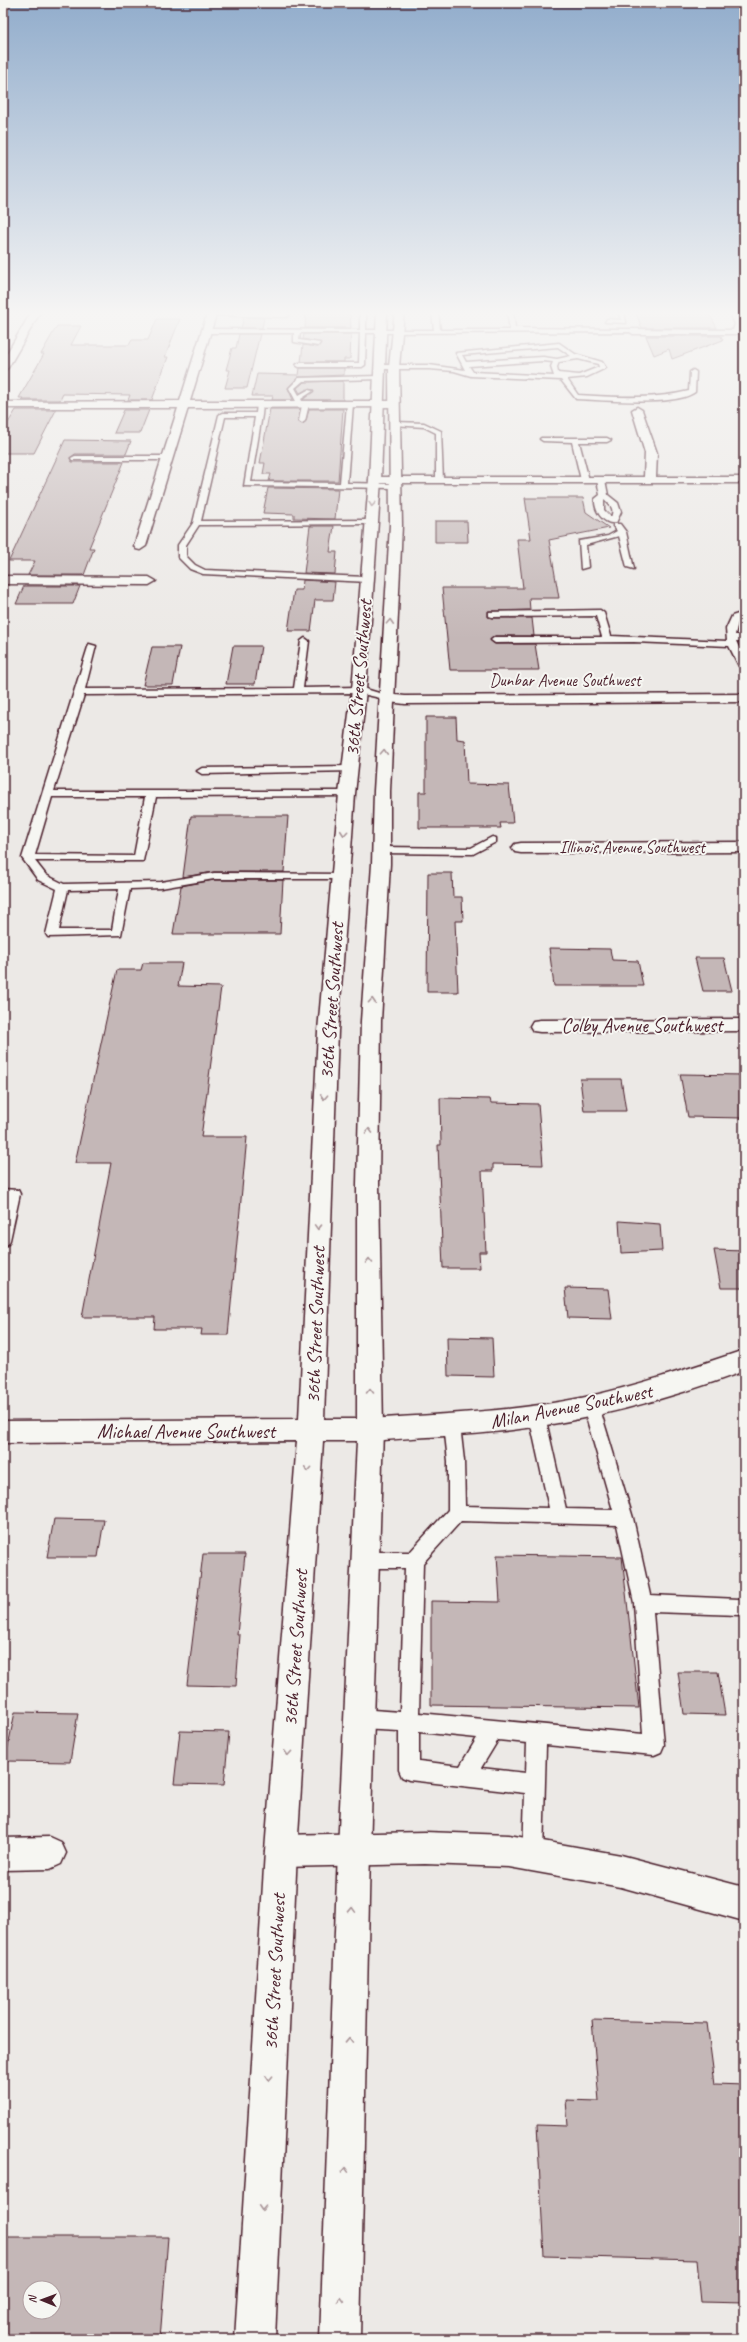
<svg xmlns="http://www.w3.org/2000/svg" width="747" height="2342" font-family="Caveat,sans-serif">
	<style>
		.building { fill: #c4b7b7; stroke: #4a1f2b; fill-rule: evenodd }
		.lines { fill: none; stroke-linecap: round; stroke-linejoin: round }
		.service-casing { stroke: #4a1f2b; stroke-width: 3 }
		.minor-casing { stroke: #4a1f2b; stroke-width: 3 }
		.tertiary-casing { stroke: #4a1f2b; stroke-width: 3 }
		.service { fill: #f6f6f2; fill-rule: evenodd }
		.minor { fill: #f6f6f2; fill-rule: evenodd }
		.tertiary { fill: #f6f6f2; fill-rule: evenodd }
		.oneway { stroke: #a99598 }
		.labels { text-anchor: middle; stroke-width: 4; stroke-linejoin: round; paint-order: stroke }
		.far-street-label { font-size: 17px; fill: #4a1f2b; stroke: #f6f6f2 }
		.street-label { font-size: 20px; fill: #4a1f2b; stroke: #f6f6f2 }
	</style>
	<rect width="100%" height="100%" fill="#ece9e6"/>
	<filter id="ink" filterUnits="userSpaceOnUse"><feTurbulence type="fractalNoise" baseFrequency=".025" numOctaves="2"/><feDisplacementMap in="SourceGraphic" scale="8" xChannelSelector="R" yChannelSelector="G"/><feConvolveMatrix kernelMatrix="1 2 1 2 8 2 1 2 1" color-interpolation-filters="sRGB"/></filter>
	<g filter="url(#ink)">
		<!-- building -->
		<path class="building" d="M306 311H350L351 328H305Z
			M635 311H708L717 328H642Z
			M244 317 264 318 262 328H241Z
			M157 319H180L165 357H168L152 400H128L130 395 63 394 60 400H21L23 398H19L44 354H41L57 326H81L71 345H129L132 340H148Z
			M239 334H260L247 388H225L230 370H226L232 348H236Z
			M304 334H351L350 359H344V362H301L303 345 318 347 321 343 303 339Z
			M646 336H721L723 340 672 359 669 349 654 355Z
			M300 368H344V375L298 377 288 388 293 400H272L273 396H252L257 374 299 375Z
			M343 381V400H303L314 390 307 389 300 393 297 388 304 382Z
			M270 409H300L298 421 303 424 306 421 309 409H343L338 481H269L271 474H263L265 463H260Z
			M16 410H56L34 453H3V431Z
			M124 410H149L140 433H114Z
			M65 440 131 441 126 454H75L70 458 72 462H124L89 548H94L84 575H28L35 561H9Z
			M268 488 338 489 335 519 294 518V514L263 513Z
			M525 498H583L586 512 609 528 549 540 559 598H529L530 610 488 611V617L492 618H532L534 636H495L490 640 495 644H535L539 670H450L442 588H523L517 539H531Z
			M435 521H467L468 542H435Z
			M310 526H334L330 552H337L335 574 304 573Z
			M303 580 335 582 333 600H315L311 631H288L294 590H302Z
			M24 586H80L73 604H16Z
			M233 646H261L255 684H226Z
			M152 647H180L173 685H143Z
			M426 717H456L457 739 465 740 467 784 509 785 513 823H500L501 828H419V792H426Z
			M191 816H288L284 872H214L183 877Z
			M428 873H452L453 897H462L463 921H455L458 992H427Z
			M214 880H283L280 934H173L181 886Z
			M549 948 610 949 612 960 638 961 643 986H554Z
			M695 958H724L732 991H703Z
			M143 963H182L178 986 221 987 201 1137H247L228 1335H201L202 1329H154L155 1317H82L111 1163H75L117 970H141Z
			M680 1074 744 1075V1118L688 1117Z
			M580 1079H621L626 1111H584Z
			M440 1098 490 1099 491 1103 538 1104 543 1165 493 1164V1171H482L486 1252H479L480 1268H443L438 1145H441Z
			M619 1221 660 1224 662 1251 621 1253Z
			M714 1250 744 1251V1288H721Z
			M565 1288 608 1289 612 1319 568 1318Z
			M447 1337 492 1338 494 1377 448 1376Z
			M54 1519 104 1520 98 1557H47Z
			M203 1554H245L237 1635H240L236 1686 187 1685Z
			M497 1555 622 1557 639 1708 431 1705V1601L500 1602Z
			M678 1672H718L725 1715 684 1714Z
			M15 1712 78 1713 70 1762 5 1761Z
			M180 1731 229 1732 224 1785 174 1784Z
			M592 2020 707 2023 715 2084 744 2085V2303L701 2302 697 2260 544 2256 537 2125 568 2126 566 2100 599 2101Z
			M3 2237H168L160 2339H3ZM30 2288H54V2312H30Z"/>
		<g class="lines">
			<!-- service casing -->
			<g class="service-casing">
				<path id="service" d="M360 311H366V330H434L432 311H438L440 330H510L507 311H513L515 328 733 330 735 324 729 311H735L741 324 739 332 736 334H633L630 332 366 333 365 365 362 367H299L296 365 299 363H359L360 333H300L299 340 320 343 318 346 294 342V333H206L203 331 206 329 360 330Z
					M618 311H624L626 323 605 322 607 319 621 320Z
					M212 312 286 313 289 315 286 317 210 315Z
					M559 343 575 354 602 362 606 368 587 377 567 379 578 395C615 397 652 400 689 391L690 372 693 370 696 372 695 392C675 407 603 400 576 399L561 380 471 376 454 371 429 369H378L375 367 378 365H429L465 370 456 353ZM558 347 571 356 557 359 543 357 466 362 462 355ZM578 359 598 364 599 367 579 375 558 373 557 367 559 362ZM543 361 553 362 551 367 554 376 473 372 469 366Z
					M378 376 380 379 303 381 295 388 299 395 308 390 313 391 301 399 303 403 306 402 309 404 305 421 302 423 299 421 302 405H298L289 388 299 378Z
					M260 402 263 404 262 415 251 482 340 483 347 404 350 402 353 404 347 483 395 484 399 486 395 488 244 486 255 417H225L201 521 370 520 374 522 370 524 199 525 186 545V556L195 565 205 570 366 577 369 578V582L203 574 190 569 178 557V545L193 523 219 415 222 413H256L257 404Z
					M395 422 424 423 441 431 443 481 436 479V433L424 427 393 425V423Z
					M541 438H607L611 440 607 442H579L589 480 585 482 581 480 572 442 543 441 540 439Z
					M75 456H167L171 458 167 460H72L71 458Z
					M601 478 605 480 608 495 618 503 621 512 616 523C603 525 594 510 595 499L600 495 597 480ZM604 499C610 505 615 508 611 517L604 510Z
					M614 524H620L626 532 634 569 627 567 619 536 586 545 588 567 581 569 579 541 608 536 617 531 613 526Z
					M600 610 604 613 611 636 727 641 726 629 732 616 744 612V618H739L735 635H744V641H736L744 658V669L739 666 729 646 634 642 495 643 491 640 495 637H602L596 616 492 617 489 616V612Z
					M305 638 309 641 303 688 359 687 389 696V700L358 693 84 695 54 791H347L352 794 351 796 156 797 143 861H35L46 875 64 884 161 882 214 873 341 874 345 875V879H214L161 888 130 889 121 935 48 937 46 934 57 889 38 880 22 858 89 644 96 646 85 689 294 688 301 641ZM52 797H145L134 856 35 855ZM119 889 112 930H59L68 890Z
					M350 766 354 767V771L202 774 197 771 202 768Z
					M492 837 496 838V842L473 854 381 853 376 850 381 847 471 848Z
					M3 1189 18 1190 20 1194 10 1240 8 1244 3 1246 5 1199H3Z
					M591 1399 597 1401 599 1406 633 1518 650 1595 739 1599 744 1600V1614L739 1615 653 1612 664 1745 661 1752 654 1755 546 1745 543 1855 540 1862 533 1865 526 1862 523 1855 525 1793 409 1780 402 1777 399 1770V1731L359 1729 352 1726 349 1719 352 1712 359 1709 400 1712 405 1568H365L359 1566 356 1560 359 1554 365 1552H410L448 1510V1461L444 1425 446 1420 452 1418 458 1420 460 1425 464 1461 465 1506 549 1508 529 1416 531 1411 537 1409 543 1411 545 1416 566 1509 613 1510 583 1406 585 1401ZM461 1521 617 1525 634 1603 643 1734 419 1713 423 1563ZM419 1732 477 1738 460 1766 419 1761ZM498 1740 527 1743 526 1773 481 1768Z"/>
			</g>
			<!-- minor casing -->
			<g class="minor-casing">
				<path id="minor" d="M32 311H41L8 368 3 371V360Z
					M208 311H217L190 401H394L399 404 394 407 188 408 146 546 140 550 136 549 134 546 178 408H3V402L180 401Z
					M637 407 642 410 657 453 656 477H744V483H375L369 480 375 477H644L645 453 632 410Z
					M3 576 149 577 156 581 149 585 3 584Z
					M386 694 405 696 744 694V702L405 704 381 701 379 698 381 695Z
					M744 842V852L521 853 515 852 512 848 515 844 521 843Z
					M744 1019V1031L540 1032 533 1031 530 1026 533 1021 540 1020Z
					M744 1350V1371C669 1399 592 1420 512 1430 465 1436 417 1437 370 1441L361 1438 357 1430 361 1422 370 1419C441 1414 511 1412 581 1398 637 1386 690 1368 744 1350Z
					M425 1832 509 1835 621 1855 744 1887V1921L621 1887 509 1867 425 1864 281 1867 270 1862 265 1851 270 1840 281 1835Z
					M50 1837 61 1842 66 1853 61 1864 50 1869 3 1870V1838Z"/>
			</g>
			<!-- tertiary casing -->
			<g class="tertiary-casing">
				<path id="tertiary" d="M377 311H387L381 480 366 690 355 794 338 1031 324 1419H357V1184L361 1021 372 864 374 791 390 525 389 367 395 311H404L399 367 402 525 390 791V864L381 1021 379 1184 383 1430 370 1850 360 2339H320L338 1850 357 1441H323L297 1851 275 2339H235L265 1851 297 1441 3 1443V1421L299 1419 318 1031 339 794 352 690 369 480Z"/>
			</g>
			<!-- service -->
			<use href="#service" class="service"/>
			<!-- minor -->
			<use href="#minor" class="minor"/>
			<!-- tertiary -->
			<use href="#tertiary" class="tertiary"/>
		</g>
		<!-- one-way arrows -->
		<defs><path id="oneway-chevron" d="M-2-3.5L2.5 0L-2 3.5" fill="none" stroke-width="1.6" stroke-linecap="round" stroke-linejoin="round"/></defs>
		<g class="oneway">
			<use href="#oneway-chevron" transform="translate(372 504) rotate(96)"/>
			<use href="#oneway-chevron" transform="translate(390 622) rotate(-87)"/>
			<use href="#oneway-chevron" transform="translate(384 752) rotate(-87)"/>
			<use href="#oneway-chevron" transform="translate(344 833) rotate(95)"/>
			<use href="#oneway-chevron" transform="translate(372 1001) rotate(-86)"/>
			<use href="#oneway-chevron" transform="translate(324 1097) rotate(93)"/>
			<use href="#oneway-chevron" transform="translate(369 1131) rotate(-89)"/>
			<use href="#oneway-chevron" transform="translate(318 1227) rotate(92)"/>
			<use href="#oneway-chevron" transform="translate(369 1261) rotate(-90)"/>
			<use href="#oneway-chevron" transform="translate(370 1391) rotate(-90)"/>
			<use href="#oneway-chevron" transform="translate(308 1469) rotate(94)"/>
			<use href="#oneway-chevron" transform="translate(288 1753) rotate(94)"/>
			<use href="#oneway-chevron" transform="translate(352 1910) rotate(-88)"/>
			<use href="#oneway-chevron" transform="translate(349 2040) rotate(-88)"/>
			<use href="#oneway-chevron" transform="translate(269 2078) rotate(93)"/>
			<use href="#oneway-chevron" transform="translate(345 2170) rotate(-88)"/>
			<use href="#oneway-chevron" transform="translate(262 2208) rotate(93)"/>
			<use href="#oneway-chevron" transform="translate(341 2300) rotate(-88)"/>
		</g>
	</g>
	<!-- sky -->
	<linearGradient id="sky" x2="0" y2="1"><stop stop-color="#92adcc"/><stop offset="0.49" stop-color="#f6f5f4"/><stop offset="1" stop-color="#f6f5f4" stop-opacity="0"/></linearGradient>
	<rect width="747" height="639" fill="url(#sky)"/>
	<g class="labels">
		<!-- far-street labels -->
		<g class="far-street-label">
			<text x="565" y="686">Dunbar Avenue Southwest</text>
			<text x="632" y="853">Illinois Avenue Southwest</text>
		</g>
		<!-- street labels -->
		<g class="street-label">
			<text transform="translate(358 678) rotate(-85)" y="7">36th Street Southwest</text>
			<text transform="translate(331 1001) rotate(-86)" y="7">36th Street Southwest</text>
			<text x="642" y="1032">Colby Avenue Southwest</text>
			<text transform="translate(315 1325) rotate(-88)" y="7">36th Street Southwest</text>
			<text transform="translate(571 1406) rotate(-11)" y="7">Milan Avenue Southwest</text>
			<text x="186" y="1438">Michael Avenue Southwest</text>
			<text transform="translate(295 1648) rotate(-86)" y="7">36th Street Southwest</text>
			<text transform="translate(274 1972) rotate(-87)" y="7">36th Street Southwest</text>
		</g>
	</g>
	<!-- margin -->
	<rect width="747" height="2342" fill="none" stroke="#f6f6f2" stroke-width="16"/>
	<rect x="8" y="8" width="731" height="2326" fill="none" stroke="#4a1f2b" stroke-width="1.5" filter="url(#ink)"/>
	<!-- north arrow -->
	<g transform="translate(42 2300) rotate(271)"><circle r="19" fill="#f6f6f2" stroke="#b1a0a2"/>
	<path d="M0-3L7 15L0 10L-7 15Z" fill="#4a1f2b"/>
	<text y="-6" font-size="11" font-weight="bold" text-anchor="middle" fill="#4a1f2b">N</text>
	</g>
</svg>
